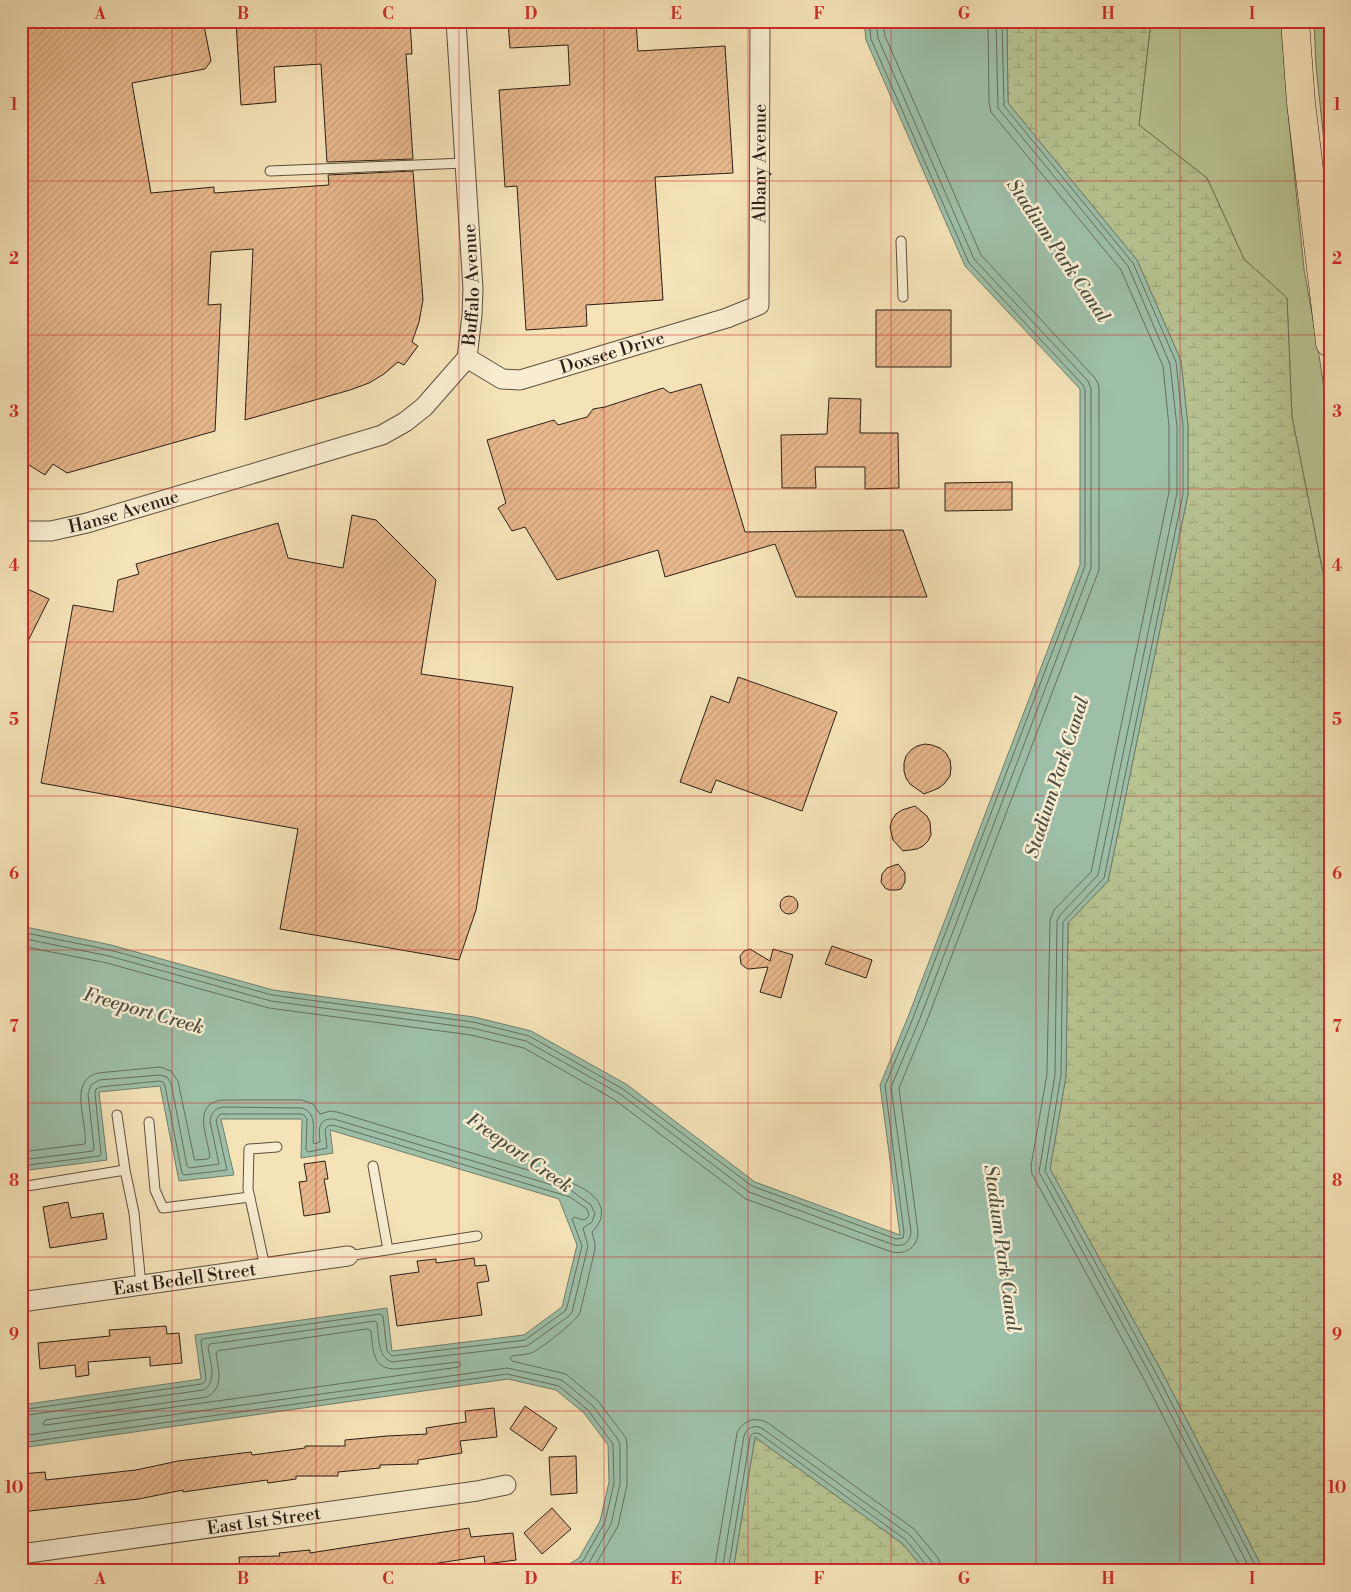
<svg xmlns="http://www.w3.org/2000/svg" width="1351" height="1592" font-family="'Libre Bodoni',serif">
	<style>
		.green { fill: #b8c492; stroke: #717254 }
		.wetland { fill: url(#wetland-marsh); stroke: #717254 }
		.water { fill: #9dbfa8; stroke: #6f7f6d }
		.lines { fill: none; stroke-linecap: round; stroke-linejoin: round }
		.shore { stroke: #646f5e; stroke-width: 1 }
		.building { fill: url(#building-hatch); stroke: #2a1f15 }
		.service-casing { stroke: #5d503e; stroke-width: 11 }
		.minor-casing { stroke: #5d503e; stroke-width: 21 }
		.motorway-casing { stroke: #2a1f15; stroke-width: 29 }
		.service { stroke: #f8edd1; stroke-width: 9 }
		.minor { stroke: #f8edd1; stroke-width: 19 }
		.motorway { stroke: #f5e3b8; stroke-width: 28 }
		.grid { fill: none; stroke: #d62828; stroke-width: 1; stroke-opacity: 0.55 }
		.labels { text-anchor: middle; stroke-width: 5; stroke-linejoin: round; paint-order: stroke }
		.street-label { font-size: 18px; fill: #2a1f15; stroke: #f8edd1 }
		.water-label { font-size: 19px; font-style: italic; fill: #4c4f41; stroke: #f8edd1 }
		.neatline { fill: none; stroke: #d62828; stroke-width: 2 }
		.grid-label { font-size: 16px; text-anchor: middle; font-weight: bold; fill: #d62828 }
	</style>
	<defs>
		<pattern id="wetland-marsh" width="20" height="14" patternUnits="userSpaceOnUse" patternTransform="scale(1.25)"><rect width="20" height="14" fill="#b8c492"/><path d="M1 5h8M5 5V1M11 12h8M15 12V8" fill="none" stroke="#9ea87d"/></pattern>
		<pattern id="building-hatch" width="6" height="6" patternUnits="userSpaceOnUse" patternTransform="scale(1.25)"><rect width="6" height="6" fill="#e9b98d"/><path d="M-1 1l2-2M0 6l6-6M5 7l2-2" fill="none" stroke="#c89f79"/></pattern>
	</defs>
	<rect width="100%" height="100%" fill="#f5e3b8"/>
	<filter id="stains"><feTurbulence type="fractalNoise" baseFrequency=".004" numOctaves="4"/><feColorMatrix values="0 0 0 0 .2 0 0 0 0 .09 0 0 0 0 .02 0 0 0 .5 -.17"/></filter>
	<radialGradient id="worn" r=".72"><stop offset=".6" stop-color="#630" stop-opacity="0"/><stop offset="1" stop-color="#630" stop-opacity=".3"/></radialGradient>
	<!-- green -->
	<path class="green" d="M1151 21H1281L1289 122 1304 269 1317 342 1330 428V608L1292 417 1287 298 1244 259 1207 178 1139 125Z
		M1314 21H1326L1330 84V198L1316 66Z"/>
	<!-- wetland -->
	<path class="wetland" d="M1007 21H1151L1139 125 1207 178 1244 259 1287 298 1292 417 1330 608V1571H1264L1162 1372 1050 1169 1066 1076 1068 923 1108 881 1188 494V426L1181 361 1137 260 1008 103Z
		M755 1437 903 1544 925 1571H733Z"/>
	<!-- water -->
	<path class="water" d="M864 21H1007L1008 103 1137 260 1181 361 1188 426V494L1108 881 1068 923 1066 1076 1050 1169 1162 1372 1264 1571H925L903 1544 755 1437 733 1571H558L579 1558 600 1521 609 1482 608 1445 584 1413 556 1390 508 1379 21 1448V1405L201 1379 195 1335 387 1308 392 1351 524 1335 562 1307 577 1245 559 1199 330 1130 333 1153 301 1158 302 1119H221L234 1175 179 1181 160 1086 99 1092 107 1160 21 1171V926L111 945 273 990 474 1017 531 1031 626 1084 755 1182 900 1235 880 1085 908 1017 1080 565V389L965 266 866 40Z"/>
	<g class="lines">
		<!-- shore -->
		<path class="shore" d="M988 21 989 103 991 112 1121 270 1163 366 1169 427V492L1091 872 1054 910 1050 920 1047 1074 1031 1166 1032 1174 1145 1381 1242 1571
			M996 21 998 108 1128 266 1170 364 1177 427V493L1098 875 1060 915 1057 921 1055 1075 1039 1172 1152 1378 1251 1571
			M1002 21 1004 106 1133 263 1176 362 1183 426V494L1104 878 1063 922 1061 1075 1045 1171 1157 1375 1258 1571
			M21 932 110 950 272 995 473 1022 529 1036 623 1089 752 1186 896 1239 903 1238 904 1232 885 1086 913 1018 1085 566V389L1083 385 969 263 871 39 869 21
			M21 938 109 956 271 1001 472 1028 526 1041 620 1094 749 1192 894 1245C904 1247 910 1242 911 1232L891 1087 919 1021 1091 568V389L1088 381 974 259 878 38 876 21
			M21 946 107 963 269 1008 471 1035 524 1048 615 1100 746 1199 892 1252C907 1255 918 1246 918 1232L899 1088 926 1023 1099 570V390L1098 383 1094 377 981 255 885 36 883 21
			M21 1152 85 1144C88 1122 67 1081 98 1073L160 1067 171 1071 178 1081 194 1158 195 1160 208 1159 210 1157C208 1138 191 1104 222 1100H302L313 1104 320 1114 330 1111 337 1112 574 1184C596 1193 613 1211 592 1232L595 1243V1249L580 1313C575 1322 541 1349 531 1353 525 1355 518 1355 512 1356L510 1358 512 1361 566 1374 598 1401 626 1438 627 1444V1485L618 1526 592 1571
			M21 1160 93 1151 94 1148 88 1094 91 1085 99 1080 160 1075 167 1077 171 1083 187 1166 189 1168 219 1164 210 1121C211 1113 215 1108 223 1107L302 1108C317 1113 313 1129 313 1142L314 1144 320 1142C319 1130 317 1118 334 1119L572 1191 591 1205 595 1214 592 1222 583 1228 588 1246 572 1312 569 1316 527 1346 392 1362C377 1357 379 1336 377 1323L375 1321 210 1344 208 1347C210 1360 218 1383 203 1390L21 1416
			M21 1166 100 1156 101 1154 95 1093 96 1089 100 1087 159 1081 163 1082 165 1086 182 1173 184 1175 227 1170 216 1120 220 1114H301L304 1115 307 1119 306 1150 308 1152 327 1148 325 1129 328 1126 333 1125 570 1197 587 1209 589 1214C587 1222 581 1220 575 1217L572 1219 582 1246 567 1307 565 1311 525 1340 392 1356 387 1351 383 1316 380 1314 202 1339 201 1342 206 1378 205 1382 201 1384 21 1410
			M368 1329 371 1331C373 1349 372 1369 395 1369L459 1362 461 1365 459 1367 46 1425 43 1424 45 1420 207 1397C225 1387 218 1369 216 1353L218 1351Z
			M21 1436 507 1368 558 1379 563 1381 593 1406 617 1438 620 1444V1484L611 1524 589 1563 579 1571
			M21 1443 507 1374 559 1386 588 1410 613 1444 614 1483 605 1522 583 1561 567 1571
			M714 1571 737 1433C743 1420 755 1416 768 1423L914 1529 938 1558 941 1565 942 1571
			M722 1571 744 1436C747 1427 755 1424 763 1429L910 1535 932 1562 934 1571
			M728 1571 750 1438C751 1433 755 1432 760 1434L906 1540 927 1566 928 1571"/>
	</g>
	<!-- building -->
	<path class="building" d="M21 21H203L211 61 205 69 132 83 151 193 214 187V193L329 185 328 175 413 171 423 300 419 322 412 342 418 346 404 365 398 362 384 374 369 383 350 390 245 420 253 249 211 252 208 305 221 304 215 431 67 473 53 464 45 475 21 460Z
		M236 21H410L412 54H406L413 159 327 162 321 64 274 67 276 102 241 105Z
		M508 21H636L638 51 725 46 733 173 655 177 663 300 586 305 587 326 526 330 517 186 505 187 499 90 570 85 568 45 510 48Z
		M876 310H951V367H876Z
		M701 384 745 532 903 530 927 597H796L775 544 665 577 658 550 557 580 525 527 512 531 498 508 506 503 487 440 554 420 558 425 587 417 593 409 605 407 663 388 670 393Z
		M829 398 861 399 860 433H898L899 488 865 489V467H815L816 488H782L781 435 827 434Z
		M1012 482V510L945 511V483Z
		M352 515 376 520 436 580 421 674 513 687 476 910 459 960 280 929 298 829 41 783 73 605 113 612 118 580 139 574 136 564 278 523 288 558 343 568Z
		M21 586 49 599 21 655Z
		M738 677 837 712 802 811 716 780 711 793 680 782 711 696 729 703Z
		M925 744 932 745 940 748 946 753 950 760 951 768 950 776 945 783 939 788 924 794 910 784 906 778 904 771V763L906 756 911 750 917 746Z
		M915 806 927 816 930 822 931 835 928 841 923 846 917 849 903 851 893 840 890 827 892 820 896 814 902 810Z
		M898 864 905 873V882L901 889 897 890H889L885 888 881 882 882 874 887 868Z
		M780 905a9 9 0 1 1 18 0a9 9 0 1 1-18 0Z
		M832 946 872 960 866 978 825 964Z
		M750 949 770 961 773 949 793 955 781 998 760 992 768 967 749 969 746 968 741 964 740 956 744 951Z
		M325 1161 328 1179H324L330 1212 304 1216 299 1182 307 1181 304 1164Z
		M68 1202 71 1218 103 1213 107 1239 50 1248 43 1207Z
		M474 1258 475 1266 486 1265 489 1281 477 1283 482 1315 397 1326 390 1276 419 1272 417 1261 436 1259V1263Z
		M166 1326 167 1334 179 1333 182 1363 150 1366V1357L88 1362 89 1375 76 1377 75 1365 40 1369 38 1343 110 1336 109 1330Z
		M525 1406 557 1428 542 1451 510 1429Z
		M494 1408 497 1437 460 1441 462 1453 418 1460V1464L380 1465V1468L338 1472V1476H296V1479L268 1483 267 1480 183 1492V1490L139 1499 21 1512V1474L45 1472 46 1480 136 1470 178 1461 251 1452 252 1455 305 1448V1446H345V1440L387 1436 427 1434 426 1428 466 1422 465 1411Z
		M576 1456 577 1493 551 1495 549 1457Z
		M552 1508 571 1529 542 1554 524 1533Z
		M469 1528 471 1537 513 1533 516 1560 485 1564 484 1556 387 1571H240L239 1557 280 1556 279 1553 310 1550V1553Z"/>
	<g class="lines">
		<!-- service casing -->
		<g class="service-casing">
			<path id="service" d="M270 171 465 163
				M901 241 903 297
				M117 1115 125 1170
				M149 1122 155 1190 163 1208 250 1197
				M373 1166 388 1250
				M21 1187 125 1170 134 1213 141 1285
				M348 1256 477 1236
				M265 1267 248 1189 249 1149 277 1147"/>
		</g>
		<!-- minor casing -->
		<g class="minor-casing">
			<g id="minor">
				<path id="s1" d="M467 358 502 379 520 380 727 318 759 305 760 21"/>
				<path id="s2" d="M21 531H51L87 523 382 435 405 422 424 407 467 358 472 315 473 289 456 21"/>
				<path id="s3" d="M21 1302 348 1256"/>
				<path id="s4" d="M21 1554 477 1491 506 1485"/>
			</g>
		</g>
		<!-- motorway casing -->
		<g class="motorway-casing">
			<path id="motorway" d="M1295 21 1301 103 1330 343"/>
		</g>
		<!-- service -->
		<use href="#service" class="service"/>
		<!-- minor -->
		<use href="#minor" class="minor"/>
		<!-- motorway -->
		<use href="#motorway" class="motorway"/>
	</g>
	<!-- grid -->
	<path class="grid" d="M172 21V1571M316 21V1571M459 21V1571M604 21V1571M748 21V1571M891 21V1571M1036 21V1571M1180 21V1571M21 181H1330M21 335H1330M21 489H1330M21 642H1330M21 796H1330M21 950H1330M21 1103H1330M21 1257H1330M21 1411H1330"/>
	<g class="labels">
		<!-- street labels -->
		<g class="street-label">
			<text dy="6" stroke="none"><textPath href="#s1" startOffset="451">Albany Avenue</textPath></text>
			<text dy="6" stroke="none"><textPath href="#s2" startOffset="564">Buffalo Avenue</textPath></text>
			<text dy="6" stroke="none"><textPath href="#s1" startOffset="155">Doxsee Drive</textPath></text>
			<text dy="6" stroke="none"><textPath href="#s2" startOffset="105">Hanse Avenue</textPath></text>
			<text dy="6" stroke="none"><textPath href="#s3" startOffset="165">East Bedell Street</textPath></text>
			<text dy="6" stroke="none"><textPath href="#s4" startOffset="245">East 1st Street</textPath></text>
		</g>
		<!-- water labels -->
		<g class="water-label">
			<text transform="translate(1059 250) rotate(56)" y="7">Stadium Park Canal</text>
			<text transform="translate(1056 777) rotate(-72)" y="7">Stadium Park Canal</text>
			<text transform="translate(144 1010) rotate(16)" y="7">Freeport Creek</text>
			<text transform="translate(520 1152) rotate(35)" y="7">Freeport Creek</text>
			<text transform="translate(1003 1248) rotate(82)" y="7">Stadium Park Canal</text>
		</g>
	</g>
	<!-- margin -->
	<rect width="1351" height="1592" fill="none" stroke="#f5e3b8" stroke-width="55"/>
	<rect x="28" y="28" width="1296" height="1536" class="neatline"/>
	<g class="grid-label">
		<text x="100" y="19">A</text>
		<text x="243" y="19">B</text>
		<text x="388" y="19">C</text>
		<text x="531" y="19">D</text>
		<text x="676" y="19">E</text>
		<text x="819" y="19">F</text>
		<text x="964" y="19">G</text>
		<text x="1108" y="19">H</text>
		<text x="1252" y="19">I</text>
		<text x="14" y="110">1</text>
		<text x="1337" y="110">1</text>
		<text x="14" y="264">2</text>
		<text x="1337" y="264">2</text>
		<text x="14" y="417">3</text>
		<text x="1337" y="417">3</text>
		<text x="14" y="571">4</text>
		<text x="1337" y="571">4</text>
		<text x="14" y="725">5</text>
		<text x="1337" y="725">5</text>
		<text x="14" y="879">6</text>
		<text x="1337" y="879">6</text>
		<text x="14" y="1032">7</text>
		<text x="1337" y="1032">7</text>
		<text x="14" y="1186">8</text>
		<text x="1337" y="1186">8</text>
		<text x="14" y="1340">9</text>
		<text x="1337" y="1340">9</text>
		<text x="14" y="1493">10</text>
		<text x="1337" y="1493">10</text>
		<text x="100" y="1584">A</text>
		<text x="243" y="1584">B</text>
		<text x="388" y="1584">C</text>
		<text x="531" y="1584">D</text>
		<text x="676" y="1584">E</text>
		<text x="819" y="1584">F</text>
		<text x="964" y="1584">G</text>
		<text x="1108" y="1584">H</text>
		<text x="1252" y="1584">I</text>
	</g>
	<rect width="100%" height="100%" filter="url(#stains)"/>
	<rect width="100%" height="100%" fill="url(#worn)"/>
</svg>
